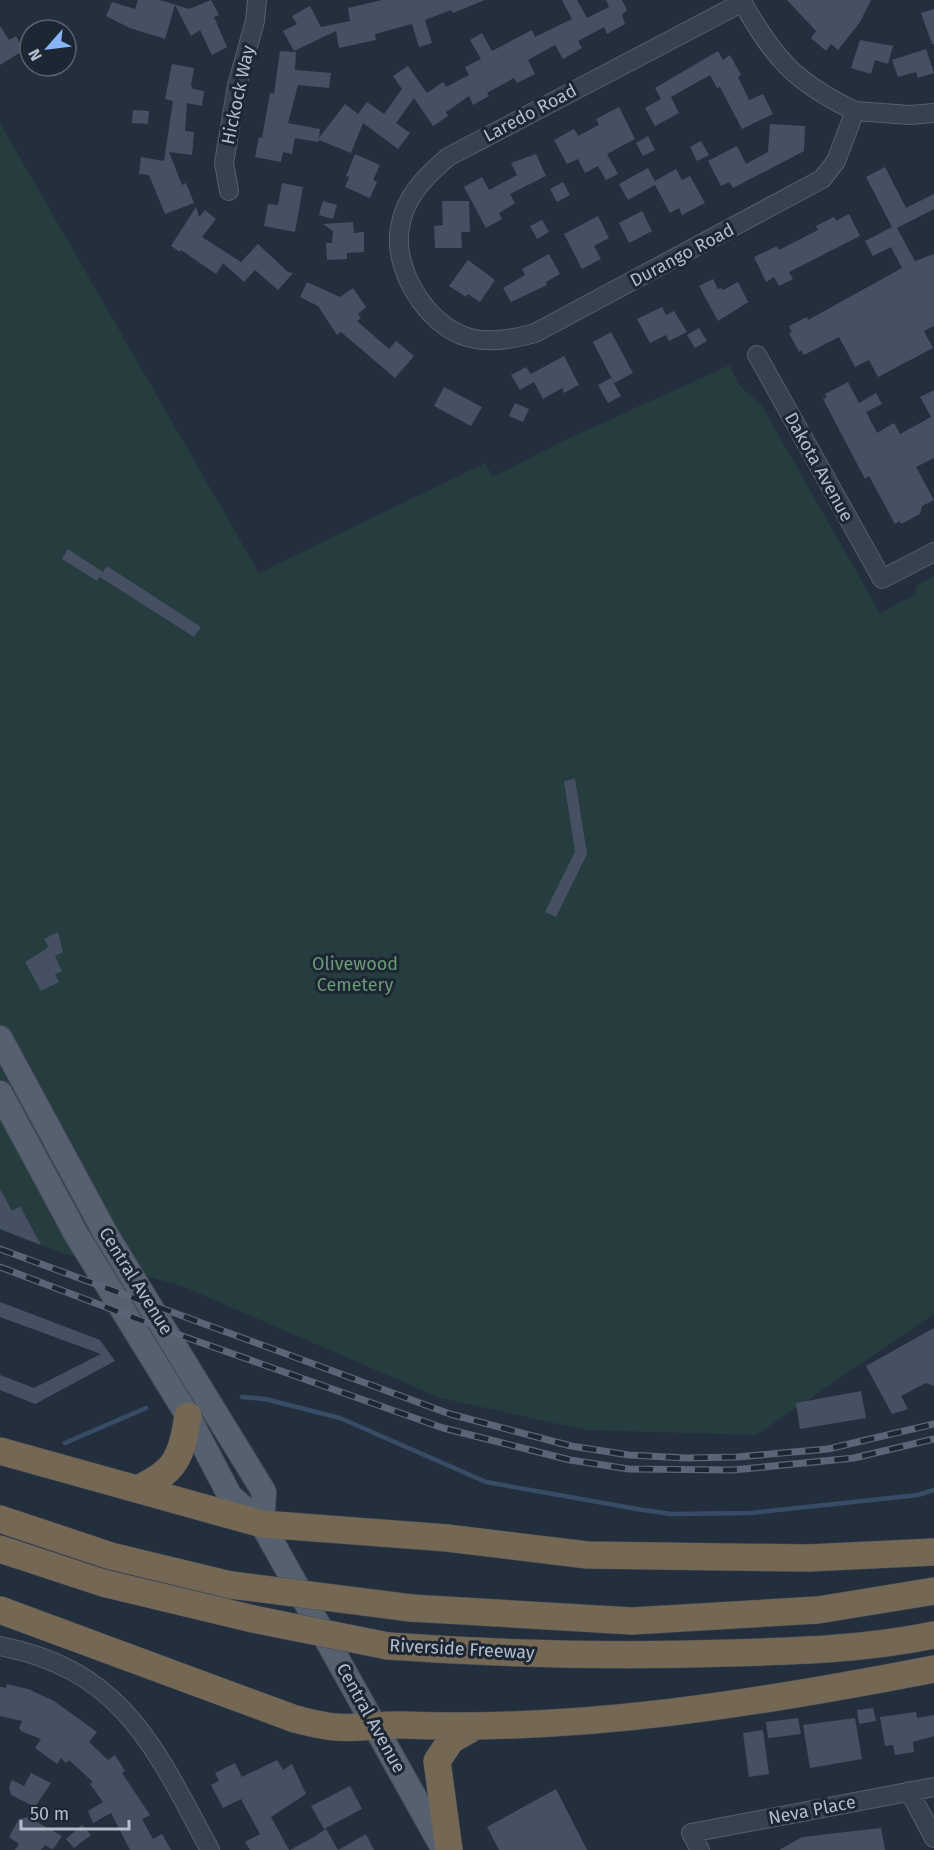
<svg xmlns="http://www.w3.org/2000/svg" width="934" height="1850" font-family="'Fira Sans',sans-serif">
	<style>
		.green { fill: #263c3f }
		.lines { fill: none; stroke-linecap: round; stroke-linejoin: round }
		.stream { stroke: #394c67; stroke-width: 4.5 }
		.building { fill: #455162 }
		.minor-casing { stroke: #565f6c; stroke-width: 20 }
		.major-casing { stroke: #414a57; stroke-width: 26 }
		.highway-casing { stroke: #434c59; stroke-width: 28 }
		.minor { stroke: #38414e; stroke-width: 18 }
		.major { stroke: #56606e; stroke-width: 24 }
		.highway { stroke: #746855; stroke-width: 27 }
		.rail-casing { stroke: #5a6575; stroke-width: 7 }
		.rail { stroke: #1d2633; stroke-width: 4.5; stroke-dasharray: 14; stroke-linecap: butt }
		.highway-bridge-casing { stroke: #434c59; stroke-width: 28; stroke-linecap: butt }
		.highway-bridge { stroke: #746855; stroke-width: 27 }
		.labels { text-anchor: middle; stroke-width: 6; stroke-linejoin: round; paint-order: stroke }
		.street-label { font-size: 18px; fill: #b4bcc9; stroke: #1d2633 }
		.park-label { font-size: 18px; fill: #6b9a76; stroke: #1d2633 }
	</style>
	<rect width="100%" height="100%" fill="#242f3e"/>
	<!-- green -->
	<path class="green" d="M0 123 259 573 485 463 493 477 563 441 730 365 738 384 762 406 880 613 916 594V586L934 576V1314L756 1435 586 1430 440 1398 182 1286 59 1252 0 1230Z"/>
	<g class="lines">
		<!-- stream -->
		<path class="stream" d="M242 1397 265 1399 340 1418 486 1482 643 1510 671 1514 751 1513 918 1495 934 1490
			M65 1443 146 1408"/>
	</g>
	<!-- building -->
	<path class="building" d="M138 0H160L189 9 211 0 219 15 214 17 227 47 212 55 200 30 191 36 175 5 165 39 130 28 106 16 112 2 135 9Z
		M382 0H485L453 13 451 10 425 20 432 43 419 47 412 24 375 34 376 40 339 48 336 31 294 51 283 31 297 24 292 16 310 6 321 27 350 21 348 8Z
		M562 0H577L587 18 609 7 606 0H622L627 10 622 15 625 24 607 34 604 27 578 41 582 48 563 59 555 45 528 60 535 74 517 83 514 78 487 93 489 96 473 105 469 96 446 112 448 116 433 126 414 98 396 123 410 133 398 149 363 123 351 153 319 140 318 142 295 138 292 154 283 152 281 162 255 157 259 137 262 138 270 93 274 94 280 51 296 52 295 70 331 73 329 88 298 85 288 123 320 129 319 138 345 104 358 114 367 102 384 114 402 89 393 76 408 66 427 93 443 82 446 87 469 75 465 67 481 59 470 40 482 33 492 51 532 30 535 37 572 19Z
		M787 0H871L860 22 838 50 831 44 826 51 811 38 816 31Z
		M934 9V44H932L921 13Z
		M0 26 9 40 16 36 24 50 0 65Z
		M860 40 893 46 888 64 875 60 871 74 851 68Z
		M926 49 934 73 918 78 916 72 898 77 892 60Z
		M718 51 723 60 730 55 741 75 738 77 749 100 763 94 773 114 742 129 720 87 717 88 710 75 671 97 679 113 655 126 645 108 661 99 655 88Z
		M172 64 194 68 191 85 193 89 204 91 202 106 187 103 185 131 194 132 192 155 169 152 182 185 186 183 194 203 165 214 149 175 139 174 141 157 164 161 173 101 165 99Z
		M619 107 635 139 607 154 618 174 606 180 598 166 585 173 578 159 567 164 554 140 574 129 578 136 599 125 596 119Z
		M133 110 149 111 148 124 132 123Z
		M770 124 805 126 804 151 733 188 729 182 721 186 708 161 737 146 746 164 768 152Z
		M648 136 655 150 643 156 636 143Z
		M701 141 709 155 697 161 690 147Z
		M355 154 380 165 373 180 377 182 370 198 345 187 349 177 346 176Z
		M536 154 546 176 510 194 515 203 499 213 502 219 486 228 464 187 482 177 489 190 517 175 511 163Z
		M885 167 906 208 934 194V209L897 228 915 261 934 254V326L924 331 933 348 878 377 869 360 855 367 839 337 804 355 801 350 799 352 789 333 792 332 789 326 807 317 808 320 902 268 891 247 873 256 865 241 892 227 866 177Z
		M648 168 655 181 676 169 682 180 690 176 705 203 682 215 679 208 670 213 655 185 628 200 619 184Z
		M563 182 570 195 557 202 550 189Z
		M282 183 303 187 295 232 264 226 268 204 278 205Z
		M323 201 337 205 333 219 319 215Z
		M442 201H469L470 232H461L462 248H435L434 226 443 225Z
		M196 207 199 217 205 210 216 219 202 237 241 262 258 244 288 272 293 273 278 290 255 270 244 282 223 263 216 274 181 250 180 252 171 246Z
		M642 211 652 231 629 243 619 223Z
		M849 214 860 236 789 272 793 279 779 286 774 277 766 282 754 257 777 246 779 250 818 230 816 226 834 217 836 221Z
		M598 216 609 238 594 246 601 259 582 269 564 234Z
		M542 220 549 232 537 239 530 226Z
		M353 222 354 233 364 232V252L347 253V259L327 260 326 243H332L333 231 323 224Z
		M549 254 560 274 546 282 547 285 511 302 503 288 525 275 522 269Z
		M468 260 495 280 480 302 468 294 466 297 449 286Z
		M713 279 718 289 721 288 723 290 738 282 748 302 718 321 699 286Z
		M307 282 340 297 353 288 366 307 358 314 361 318 357 321 389 349 396 341 414 356 395 378 341 332 337 335 318 306 300 297Z
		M662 307 666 315 674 311 687 332 669 341 666 335 650 343 637 319Z
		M699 328 707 341 695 348 687 335Z
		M611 332 633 373 614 383 593 342Z
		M564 356 579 385 564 393 562 388 543 399 534 382 520 390 511 375 526 367 531 374Z
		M611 378 621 396 608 403 598 385Z
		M848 382 859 403 876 393 882 404 866 412 877 433 894 423 900 434 931 417 920 397 934 390V458L916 467 934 500 922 506 920 514 901 524 900 521 895 524 869 476 865 479 823 399 827 397 825 394Z
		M444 387 482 407 471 426 434 406Z
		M515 403 529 409 523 422 509 416Z
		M68 549 103 572 97 581 62 559Z
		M107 566 201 627 194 637 100 577Z
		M575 779 587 854 556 917 545 912 575 852 564 781Z
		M58 932 63 952 55 956 62 971 55 974 59 982 41 991 25 962 46 949 48 946 44 939Z
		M0 1189 12 1211 20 1206 41 1245 0 1229Z
		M0 1302 100 1340 115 1361 35 1404 0 1390V1375L34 1388 101 1354 0 1317Z
		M934 1328V1386L926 1383 901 1396 908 1409 892 1414 866 1366Z
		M861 1391 866 1418 800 1429 796 1403Z
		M7 1684 28 1689 54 1701 97 1732 89 1742 108 1760 115 1755 125 1771 122 1773 150 1815 142 1819 153 1839 162 1834 171 1850H130L111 1813 93 1823 88 1811 103 1802 90 1784 93 1782 69 1760 66 1763 61 1758 57 1764 35 1748 41 1739 21 1731 19 1728 22 1721 0 1716V1687L6 1688Z
		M873 1708 876 1721 859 1724 857 1710Z
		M916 1712 917 1718 934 1715V1736L913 1742 914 1752 895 1755 893 1745 885 1746 880 1717Z
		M798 1718 801 1734 768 1738 766 1722Z
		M855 1718 862 1759 810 1768 803 1725Z
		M763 1730 769 1774 749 1777 743 1733Z
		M277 1760 283 1770 292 1764 306 1794 271 1817 289 1850H250L245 1842 260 1834 241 1799 223 1808 211 1785 219 1781 215 1773 235 1763 242 1777Z
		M31 1773 51 1783 35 1807 11 1795 9 1787 12 1780 24 1786Z
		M350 1786 362 1809 324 1829 311 1806Z
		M556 1789 587 1850H499L487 1827Z
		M28 1817 62 1836 54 1848 51 1849 45 1845 41 1850H15L19 1844 9 1837 19 1819Z
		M82 1825 91 1835 74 1848 66 1839Z
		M881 1828 885 1850H779L802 1837Z
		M326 1829 338 1850H290L314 1837Z
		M366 1834 374 1850H338Z"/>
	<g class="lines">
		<!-- minor casing -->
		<g class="minor-casing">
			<path id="minor" d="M741 0C774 58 794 82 855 111
				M743 2 448 157C426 176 405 196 400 227 392 269 427 325 467 337 489 344 514 339 535 333L822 179 836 161 855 111 910 115 934 113
				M229 191 224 163 237 86 255 21 257 0
				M757 355 882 579 934 552
				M0 1646C124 1670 156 1750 210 1850
				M909 1791 934 1838
				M700 1850 691 1833 934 1787"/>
		</g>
		<!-- major casing -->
		<g class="major-casing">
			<path id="major" d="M0 1038 107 1236 264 1492 262 1524
				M0 1093 76 1234 188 1416 230 1496 262 1524 444 1850"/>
		</g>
		<!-- highway casing -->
		<g class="highway-casing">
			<path id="highway" d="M0 1451 262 1524 447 1538 587 1555 808 1558 934 1552
				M137 1489C177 1471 181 1457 188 1416
				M0 1519 111 1556 231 1585
				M0 1549 103 1583 253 1619
				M411 1608 632 1621 818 1610 934 1591
				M0 1610 295 1719C308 1722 322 1726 335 1727 357 1729 381 1724 403 1725 582 1732 759 1703 934 1669
				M388 1646C502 1654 616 1657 730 1653 798 1651 867 1649 934 1635
				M449 1850 437 1761 451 1740 472 1728"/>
		</g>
		<!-- minor -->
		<use href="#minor" class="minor"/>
		<!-- major -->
		<use href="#major" class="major"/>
		<!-- highway -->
		<use href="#highway" class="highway"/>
		<!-- rail casing -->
		<g class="rail-casing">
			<path id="rail" d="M0 1249 450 1414 571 1446 629 1455 686 1458 737 1457 828 1449 934 1424
				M0 1267 185 1337 443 1428 570 1460 629 1469 733 1470 854 1458 934 1439"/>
		</g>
		<!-- rail -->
		<use href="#rail" class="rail"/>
		<!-- highway-bridge casing -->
		<g class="highway-bridge-casing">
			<path id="highway-bridge" d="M231 1585 411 1608
				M253 1619 388 1646"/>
		</g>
		<!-- highway-bridge -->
		<use href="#highway-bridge" class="highway-bridge"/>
	</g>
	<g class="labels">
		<!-- street labels -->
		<g class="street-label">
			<text transform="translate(238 95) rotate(-78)" y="6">Hickock Way</text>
			<text transform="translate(530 113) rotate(-28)" y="6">Laredo Road</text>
			<text transform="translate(682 255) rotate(-28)" y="6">Durango Road</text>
			<text transform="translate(819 467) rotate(61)" y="6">Dakota Avenue</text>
			<text transform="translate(136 1281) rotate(58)" y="6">Central Avenue</text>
			<text transform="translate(462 1649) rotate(3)" y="6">Riverside Freeway</text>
			<text transform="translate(371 1718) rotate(61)" y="6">Central Avenue</text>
			<text transform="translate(812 1810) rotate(-11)" y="6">Neva Place</text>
		</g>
		<!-- park labels -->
		<g class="park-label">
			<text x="355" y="970">Olivewood<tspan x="355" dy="21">Cemetery</tspan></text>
		</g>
	</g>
	<!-- north arrow -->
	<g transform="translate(48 48) rotate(242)"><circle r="28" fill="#1d2633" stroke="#59626f" stroke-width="1.5"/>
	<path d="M0-4.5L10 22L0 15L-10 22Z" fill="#8ab4f8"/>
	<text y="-9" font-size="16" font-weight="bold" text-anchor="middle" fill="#b4bcc9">N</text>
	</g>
	<!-- scale -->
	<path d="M21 1820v9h108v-9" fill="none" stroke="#b4bcc9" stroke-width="3"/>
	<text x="30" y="1820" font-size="18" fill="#b4bcc9" stroke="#1d2633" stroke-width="4.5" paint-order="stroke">50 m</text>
</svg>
